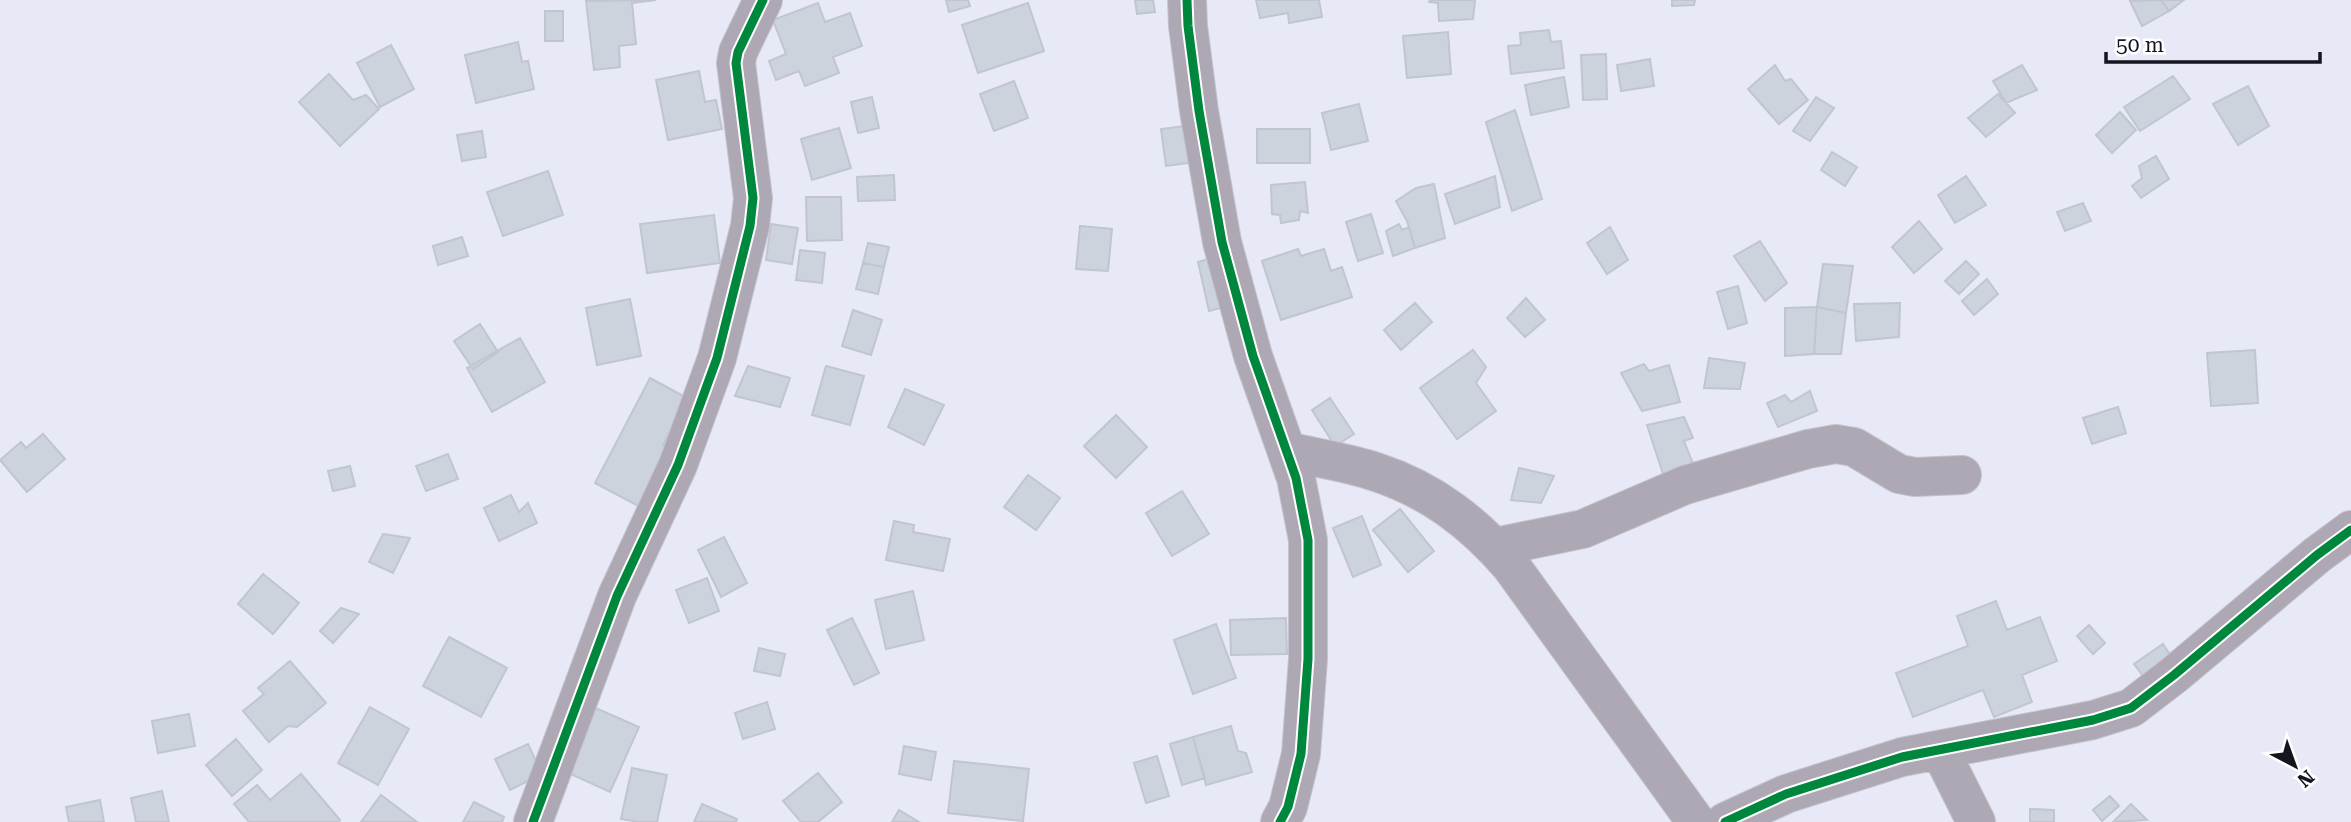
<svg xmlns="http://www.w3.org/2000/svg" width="2351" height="822" font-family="'Roboto Serif',serif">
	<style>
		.building { fill: #cdd3dd; stroke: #c0c5cf; stroke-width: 2 }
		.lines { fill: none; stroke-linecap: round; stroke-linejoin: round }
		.minor-casing { stroke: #c3c4ce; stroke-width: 40 }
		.minor { stroke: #aea8b4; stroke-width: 38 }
		.cycleway-casing { stroke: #fff; stroke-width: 13 }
		.cycleway { stroke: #00873e; stroke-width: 9 }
	</style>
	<rect width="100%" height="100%" fill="#e7e9f7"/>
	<!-- building -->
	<path class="building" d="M656 0 632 3 636 44 619 46 620 67 594 70 586 1Z
		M946 0H968L970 6 949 12Z
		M1135 0H1153L1155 12 1137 14Z
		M1256 0H1319L1322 17 1289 23 1288 13 1260 18Z
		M1430 0H1475L1473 19 1439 21 1438 3 1429 2Z
		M1672 0H1695L1694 5 1672 6Z
		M2161 0H2184L2169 11Z
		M2161 0 2169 11 2142 26 2130 1Z
		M818 3 825 22 850 13 862 46 833 57 839 73 805 86 799 71 776 80 769 61 786 54 773 20Z
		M1028 3 1044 51 978 73 962 25Z
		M545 11H563V41H545Z
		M1549 30 1551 42 1561 41 1564 68 1511 74 1508 46 1521 45 1520 33Z
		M1448 32 1451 74 1407 78 1403 36Z
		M518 42 522 62 528 61 534 89 476 103 465 55Z
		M391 45 414 89 380 107 357 63Z
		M1606 54 1607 99 1583 100 1581 55Z
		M1650 59 1654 86 1621 91 1617 65Z
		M1775 65 1785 81 1791 79 1808 100 1779 124 1748 89Z
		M2022 65 2037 90 2006 103 1993 81Z
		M699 71 705 102 716 100 722 129 668 140 656 80Z
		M329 74 353 100 366 95 379 109 340 146 299 102Z
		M2173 76 2190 99 2140 131 2124 107Z
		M1564 77 1569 107 1531 115 1525 85Z
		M1014 81 1028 118 994 131 980 94Z
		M2248 86 2269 126 2238 145 2213 104Z
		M1998 94 2015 113 1986 137 1968 118Z
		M872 97 879 128 858 133 851 102Z
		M1816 97 1834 108 1810 141 1793 131Z
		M1359 104 1368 141 1331 150 1322 113Z
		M1515 110 1542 199 1512 211 1486 122Z
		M2120 112 2136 130 2112 153 2096 135Z
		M1184 126 1189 163 1166 166 1161 129Z
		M839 128 851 168 812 180 801 139Z
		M1257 129H1310V163H1257Z
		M482 131 486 157 462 161 457 135Z
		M1832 152 1857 167 1845 186 1821 170Z
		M2156 156 2169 179 2141 198 2132 186 2142 178 2139 166Z
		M548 171 563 215 503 236 487 192Z
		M894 175 895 200 858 201 857 177Z
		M1495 176 1500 207 1455 224 1445 194Z
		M1966 176 1986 205 1955 223 1938 195Z
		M1305 182 1308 213 1300 211 1299 220 1281 223 1280 215 1272 214 1271 185Z
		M1434 184 1445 238 1415 248 1407 221 1396 201 1416 188Z
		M806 197H841L842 240 807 241Z
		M2083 203 2091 221 2065 231 2057 212Z
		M1371 214 1383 253 1358 261 1346 222Z
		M714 215 720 263 647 273 640 224Z
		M1919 221 1942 249 1914 273 1892 247Z
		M771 224 798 228 792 264 766 260Z
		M1399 224 1402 230 1409 227 1415 248 1393 256 1386 231Z
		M1080 226 1112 229 1108 271 1076 269Z
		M1610 227 1628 260 1607 274 1587 243Z
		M462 237 468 256 438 265 433 246Z
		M1760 241 1787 283 1765 301 1734 256Z
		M868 243 889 247 884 267 863 263Z
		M1298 249 1301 256 1324 249 1331 271 1342 267 1352 297 1281 320 1262 261Z
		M800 250 825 253 822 283 796 280Z
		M1212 258 1224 307 1209 311 1198 262Z
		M1966 261 1979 274 1959 294 1945 281Z
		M863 263 884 267 878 294 856 289Z
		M1823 264 1853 266 1846 313 1817 307Z
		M1987 279 1998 294 1974 315 1962 301Z
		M1738 286 1747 323 1728 329 1717 292Z
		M1526 298 1545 320 1525 337 1507 318Z
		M630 299 641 356 597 365 586 308Z
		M1415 303 1432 322 1401 350 1384 330Z
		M1900 303 1899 337 1856 341 1854 304Z
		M1817 307 1814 354 1785 356V308Z
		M1817 307 1846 313 1841 354H1814Z
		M853 310 882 320 871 355 842 346Z
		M480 324 498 352 473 369 454 341Z
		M520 338 545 382 492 412 467 368Z
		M1473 350 1486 367 1476 383 1496 411 1457 439 1420 388Z
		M2255 350 2258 403 2211 406 2207 353Z
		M1709 358 1745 363 1740 389 1704 388Z
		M1644 364 1649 371 1669 365 1680 402 1642 411 1621 373Z
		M748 366 790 378 780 407 735 396Z
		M826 366 864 376 850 425 812 415Z
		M650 378 687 398 663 445 679 453 648 511 595 483Z
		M905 389 944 405 924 445 888 427Z
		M1810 391 1817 411 1778 427 1767 403 1785 395 1791 402Z
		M1330 398 1354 434 1335 446 1312 410Z
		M2118 407 2126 433 2092 444 2083 418Z
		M1116 415 1147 447 1116 478 1084 446Z
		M1684 417 1693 438 1684 441 1696 471 1665 480 1647 425Z
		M43 434 65 459 27 492 0 460 21 442 26 448Z
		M448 454 458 479 426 491 416 466Z
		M350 466 355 486 333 491 328 471Z
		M1519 468 1554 476 1541 503 1511 500Z
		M1028 475 1060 498 1036 530 1004 507Z
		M1182 491 1209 534 1172 556 1146 513Z
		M511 495 519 512 528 503 537 523 499 541 484 508Z
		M1400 509 1434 551 1408 572 1373 530Z
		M1362 516 1381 565 1353 577 1333 528Z
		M894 521 914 525 913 532 950 539 943 571 886 560Z
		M383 534 410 538 393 573 369 562Z
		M724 537 747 583 721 597 698 550Z
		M263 574 299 603 273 634 238 604Z
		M707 578 719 611 689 623 676 590Z
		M913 591 924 640 886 649 875 600Z
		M1996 601 2007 630 2040 617 2057 661 2022 675 2032 702 1994 717 1983 690 1913 717 1896 673 1968 646 1957 616Z
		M341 608 359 614 333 643 320 631Z
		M852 618 879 673 854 685 827 630Z
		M1286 618 1287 654 1231 655 1230 620Z
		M1216 624 1236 678 1193 694 1174 640Z
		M2089 625 2105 643 2093 654 2077 636Z
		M449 637 507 668 481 717 423 686Z
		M2163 644 2177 665 2149 684 2134 664Z
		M759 648 785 654 780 676 754 671Z
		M290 661 326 703 297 727 288 726 269 742 243 711 264 694 258 688Z
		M767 702 775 729 743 739 735 713Z
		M591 706 639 727 610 792 562 770Z
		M370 707 409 729 378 785 338 763Z
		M189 714 195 746 158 753 152 721Z
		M1231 726 1238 751 1246 753 1252 772 1206 785 1193 737Z
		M1193 737 1205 778 1182 785 1170 744Z
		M236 739 262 770 232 796 206 765Z
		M528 744 542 774 510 790 495 759Z
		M904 746 936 752 931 780 899 774Z
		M1157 756 1169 796 1146 803 1134 763Z
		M954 761 1029 769 1023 821 948 813Z
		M632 768 667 775 657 822H639L621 819Z
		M818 773 842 802 818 822H801L783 801Z
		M301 774 340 820 339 822H249L234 804 257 785 270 800Z
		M162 791 169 822H136L131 798Z
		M381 795 417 822H361Z
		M2110 796 2119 806 2102 821 2093 810Z
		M100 800 104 822H69L66 807Z
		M474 802 504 817 502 822H463Z
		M702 804 737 819 736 822H694Z
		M2131 804 2147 820 2113 822Z
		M2030 809 2054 810V822H2030Z
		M899 810 919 822H892Z"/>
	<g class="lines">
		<!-- minor casing -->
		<g class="minor-casing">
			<path id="minor" d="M1187 0 1188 26 1199 111 1222 242 1253 356 1296 478 1308 540V659L1301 754 1288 807 1280 822
				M1287 451C1316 458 1347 462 1376 472 1431 490 1473 522 1511 566L1696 822
				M1495 547 1583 529 1685 485 1808 449 1836 444 1854 447 1899 474 1915 477 1962 475
				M1940 750 1976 822
				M533 822 617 596 678 465 717 358 750 226 753 198 736 63 738 52 763 0
				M1725 822 1786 794 1902 757 2093 720 2131 708 2174 675 2317 555 2351 530"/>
		</g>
		<!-- minor -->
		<use href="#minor" class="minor"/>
		<!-- cycleway casing -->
		<g class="cycleway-casing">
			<path id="cycleway" d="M1187 0 1188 26 1199 111 1222 242 1253 356 1296 478 1308 540V659L1301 754 1288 807 1280 822
				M533 822 617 596 678 465 717 358 750 226 753 198 736 63 738 52 763 0
				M1725 822 1786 794 1902 757 2093 720 2131 708 2174 675 2317 555 2351 530"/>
		</g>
		<!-- cycleway -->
		<use href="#cycleway" class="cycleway"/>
	</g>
	<!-- north arrow -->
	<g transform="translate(2295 766) rotate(139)" stroke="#ffffff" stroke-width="5" paint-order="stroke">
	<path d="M0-5L12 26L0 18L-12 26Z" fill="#14151f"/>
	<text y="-10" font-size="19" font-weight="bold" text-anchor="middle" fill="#14151f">N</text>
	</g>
	<!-- scale -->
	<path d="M2106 52v10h214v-10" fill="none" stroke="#14151f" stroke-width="3.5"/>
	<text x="2116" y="52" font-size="21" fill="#14151f" stroke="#ffffff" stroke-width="5" paint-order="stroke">50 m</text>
</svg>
